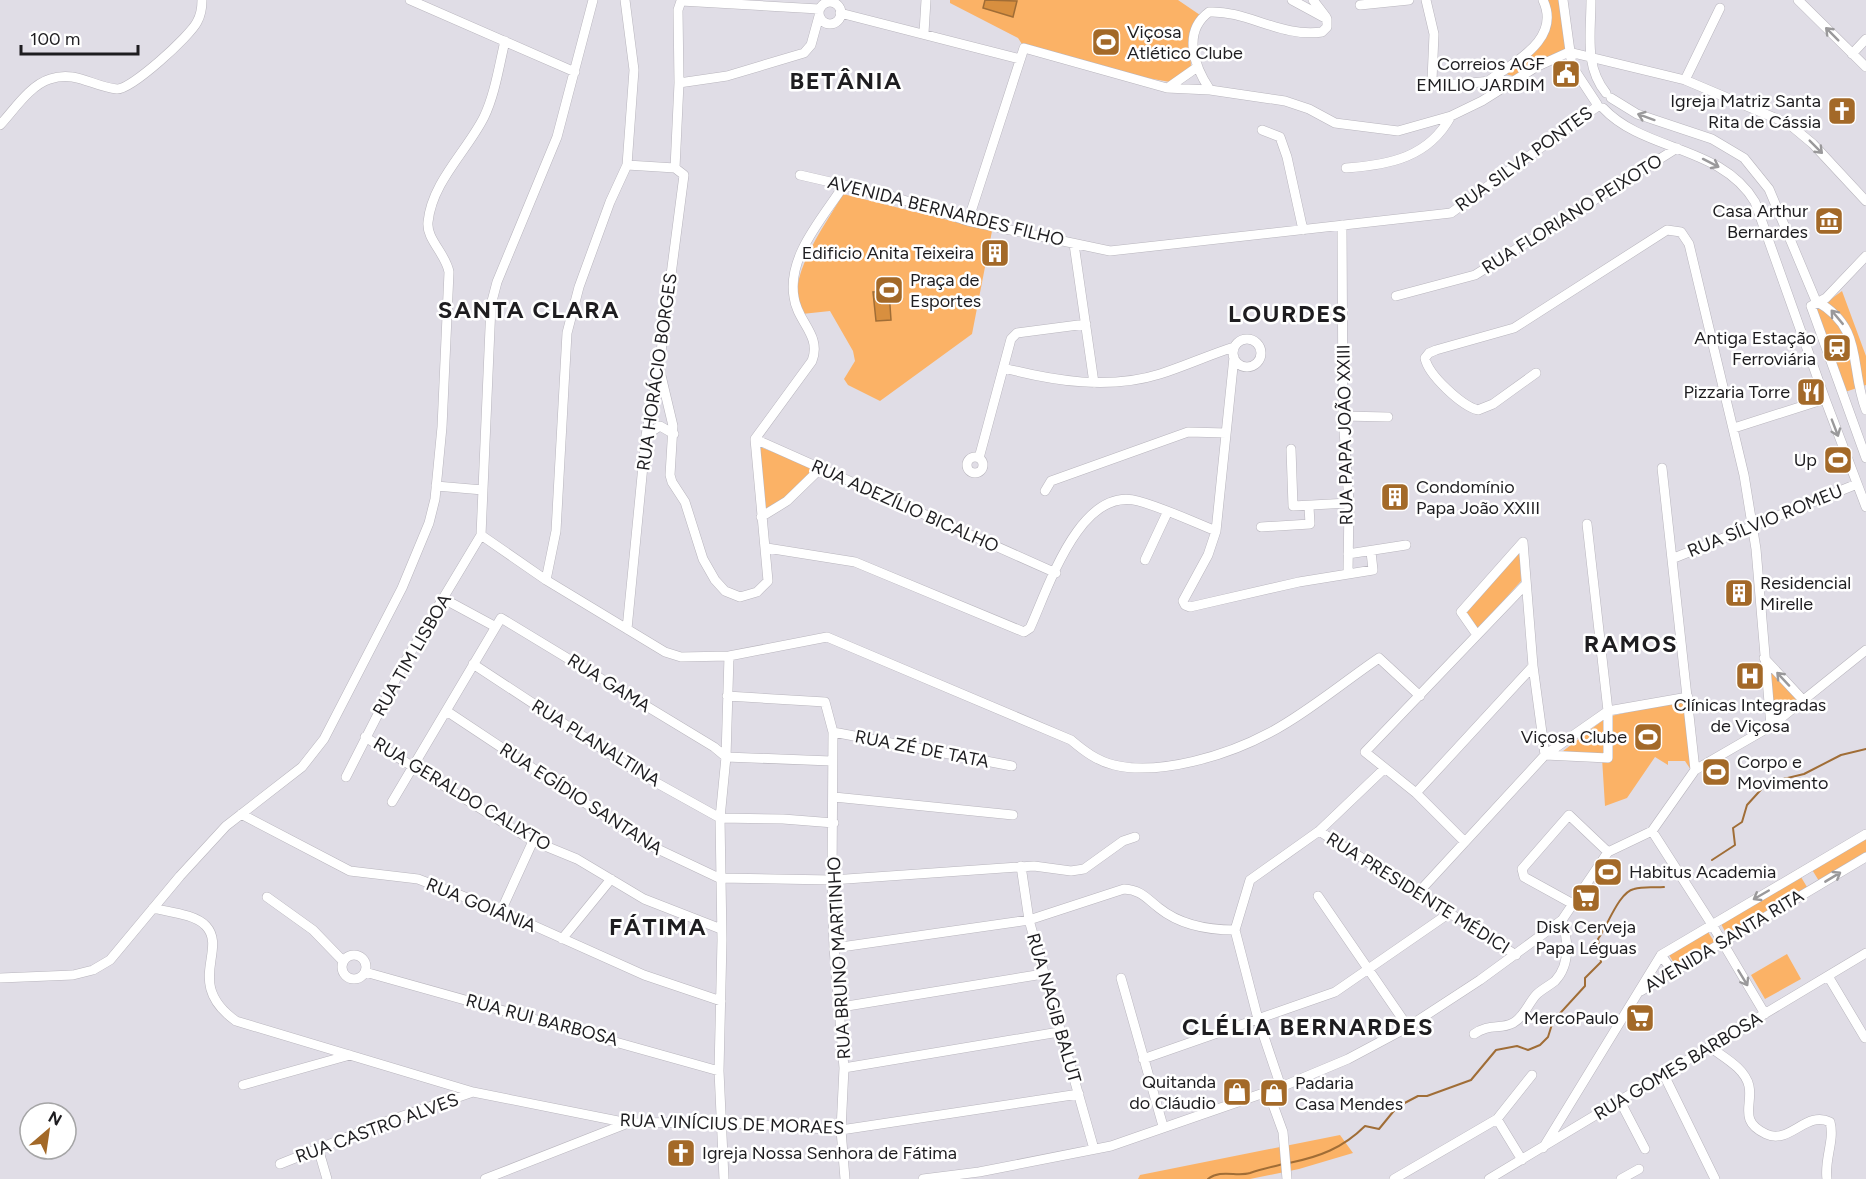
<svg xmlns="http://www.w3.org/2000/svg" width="1866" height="1179" font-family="Figtree,sans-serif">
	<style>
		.green { fill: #fbb266 }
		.water { fill: #d88f3f; stroke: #a06d36; stroke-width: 1.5 }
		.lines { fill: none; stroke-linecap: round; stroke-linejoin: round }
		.stream { stroke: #a06d36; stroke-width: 2 }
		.minor-casing { stroke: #b8b5bd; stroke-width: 10 }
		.minor { stroke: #fff; stroke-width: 9 }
		.oneway { stroke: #9a999b }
		.labels { text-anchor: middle; stroke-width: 5; stroke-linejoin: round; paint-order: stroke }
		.poi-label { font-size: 18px; fill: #1e1d20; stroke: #fff; text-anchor: end }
		.street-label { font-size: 18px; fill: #1e1d20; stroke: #fff }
		.district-label { font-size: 24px; font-weight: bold; letter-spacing: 1.5px; fill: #1e1d20; stroke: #fff }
	</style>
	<rect width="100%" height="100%" fill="#e0dde6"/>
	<!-- green -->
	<path class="green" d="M950 0H1178L1200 15 1190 47 1191 67 1170 82 1119 73 1024 47 1018 38 950 3Z
		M1546 0H1559L1567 50 1513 76 1502 73 1548 29Z
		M843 194 992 231 972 334 880 401 848 385 844 379 855 361 853 351 830 311 802 314C782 281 827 223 843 194Z
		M1842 291 1866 356V385L1842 393 1814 303 1827 302Z
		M760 447 815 468 786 498 766 511Z
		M1520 552 1521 581 1478 629 1465 613Z
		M1769 670 1798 699 1780 715 1774 714Z
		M1685 699 1691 770 1685 761H1668V765L1655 757 1627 798 1605 806 1602 758 1558 755 1607 717Z
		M1866 837V852L1819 881 1811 868Z
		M1801 877 1807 887 1727 935 1721 924Z
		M1708 932 1715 943 1676 966 1669 955Z
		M1787 954 1801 979 1765 999 1751 975Z
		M1340 1135 1353 1153 1299 1169 1250 1179H1138L1140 1175Z"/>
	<!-- water -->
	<path class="water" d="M985 0 1017 1 1013 17 983 8Z
		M889 291 891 320 876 321 873 292Z"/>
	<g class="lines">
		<!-- stream -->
		<path class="stream" d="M1712 860 1735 845 1733 828 1742 822 1747 805 1767 783 1804 774 1841 755 1866 749
			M1289 1163C1319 1157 1343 1148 1365 1126L1379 1129 1397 1107 1418 1096H1427L1471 1080 1496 1050 1517 1046 1528 1050 1540 1045 1548 1037 1553 1021 1585 986V978L1601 962 1598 939C1608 925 1619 892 1634 889 1644 886 1654 888 1664 887
			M1208 1179C1220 1169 1237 1177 1250 1173 1262 1169 1272 1167 1283 1164"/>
		<!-- minor casing -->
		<g class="minor-casing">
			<path id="minor" d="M410 0 575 72
				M1292 0 1327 19
				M1313 0 1326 17
				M1426 0 1434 34 1432 80C1456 90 1485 78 1513 81
				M1563 0 1572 66 1597 104
				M1591 0C1591 33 1584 66 1606 93
				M1798 0 1866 67
				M819 13a11 11 0 1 1 22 0a11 11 0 1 1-22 0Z
				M1360 5 1409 0
				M840 13 1020 59
				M924 33 926 0
				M1569 52 1685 80 1789 124 1813 144 1866 201
				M1852 54 1866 39
				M1491 79C1518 60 1561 38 1543 0
				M1685 80 1720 8
				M679 83 727 76 804 53 811 45 819 16
				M1169 87 1196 68
				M1210 90C1194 66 1182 32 1209 12 1247 10 1281 38 1322 32L1327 27V19
				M1611 98 1637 114 1712 139 1744 158 1769 189 1816 301
				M1603 108C1644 152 1721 145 1755 202L1825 399 1866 507
				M0 125C14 110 30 85 50 79 76 70 93 87 117 89 131 90 190 36 197 22 201 15 202 8 202 0
				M1262 130 1280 137 1287 157 1303 230
				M627 165 675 168 684 175 659 367 646 435 627 629
				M675 168 679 83 678 10 681 1 819 9
				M1346 168C1390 165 1429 157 1451 116
				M800 175 891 196 968 221 1110 251 1451 213 1598 106
				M968 221 1024 48 1167 88 1210 90 1285 101 1309 109 1335 123 1398 131 1451 116 1482 101 1536 67 1569 52
				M1342 225 1343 416 1349 503 1348 573
				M1074 244 1094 383
				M1866 256 1826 298 1811 306 1866 458
				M1396 296 1475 275 1677 148
				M1816 301C1865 328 1849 367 1866 410
				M1233 353a14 14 0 1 1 28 0a14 14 0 1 1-28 0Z
				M1234 357 1216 531 1208 555 1183 601 1185 605 1190 607 1299 582 1373 570 1371 552
				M659 367 673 426 670 475 672 482 685 502 703 559 715 580 725 591 740 597 757 592 768 581 755 439 812 361C822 335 797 322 794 297 787 256 823 218 844 185
				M1004 368C1054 381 1109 390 1160 374 1185 366 1209 355 1234 347
				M1536 373 1493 404 1478 410C1462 406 1428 375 1425 358L1429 353 1436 350 1514 328 1667 230 1681 232 1689 244 1744 475 1756 549 1771 726
				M1343 416 1388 417
				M1734 428 1825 399
				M646 435 660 426 674 434
				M755 439 1056 573
				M1291 449 1293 506 1349 503
				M967 465a8 8 0 1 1 16 0a8 8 0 1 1-16 0Z
				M979 458 1011 339 1017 333 1086 324
				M1662 468 1695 770
				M436 486 483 490
				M1045 491 1051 481 1188 432 1226 433
				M761 517 787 501 821 468
				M1261 527 1310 524 1309 507
				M481 535 546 580 665 652 681 657 729 656 827 637 1071 740C1084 751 1097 761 1114 765 1160 776 1228 755 1269 733 1304 715 1345 681 1379 658L1420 696
				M767 548 855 562 1024 632 1030 628C1048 589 1080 485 1138 501 1164 508 1191 521 1216 531
				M1348 554 1406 545
				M1674 558 1857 484
				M1145 560 1167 513
				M546 580 556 531 567 333 579 287 610 202 627 165 634 70 625 0
				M444 599 494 626
				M1477 635 1461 612 1523 542 1533 666 1545 755
				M1764 658 1803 700
				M473 664 639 773 720 818 783 819 834 823
				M727 696 825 702 833 732 832 880 834 948 844 1068 841 1130 845 1179
				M448 712 647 844 719 878 832 880 1034 866 1071 871 1084 869 1123 841 1135 837
				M833 732 1012 766
				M365 737 533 841 577 859 644 899 721 929
				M1545 755 1608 758V711L1587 524
				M346 777 403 665 481 535 491 305 497 282 557 137 593 0
				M1416 793 1533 666
				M834 797 1013 815
				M392 802 501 618 714 747 726 757 831 761
				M241 814 350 871 418 879 501 911 644 975 721 1001
				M1319 831 1516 955
				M1652 831 1711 923 1765 1014
				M1465 842 1416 793 1365 752 1525 585
				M1021 866 1029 920 1094 1149
				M1417 894 1545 755 1608 711 1688 697
				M1318 896 1408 1027
				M267 897 313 930 343 961
				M1573 904 1524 877 1522 869 1569 815 1608 852
				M153 908C168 912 195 914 206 926 228 950 184 984 236 1021L473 1092 628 1123 720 1122 841 1130 1079 1094
				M501 911 533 841
				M1235 930 1258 1019 1281 1087
				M562 939 611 879
				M834 948 1029 920 1124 889C1141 890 1146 898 1159 908 1180 925 1210 930 1235 930L1250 880 1319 831 1385 768
				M1661 955 1673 972
				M342 967a12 12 0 1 1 24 0a12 12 0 1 1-24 0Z
				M365 972 719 1071
				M1828 976 1865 1038
				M0 978 73 975 93 970 110 960 180 876 226 826 302 767 324 739 402 588 429 523 435 499 442 427 449 272C446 254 426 239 428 222 432 182 467 151 484 117 495 94 499 66 505 41
				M1121 978 1163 1126
				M1641 991 1866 857
				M841 1007 1043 974
				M1474 1034C1489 1023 1500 1030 1513 1023 1524 1017 1528 1004 1536 995 1542 989 1549 986 1555 981 1571 964 1568 940 1562 920
				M1710 1047C1723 1057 1745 1068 1749 1086 1753 1105 1738 1121 1766 1134 1790 1145 1806 1110 1830 1122 1835 1141 1824 1159 1827 1179
				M1143 1059 1335 992 1448 914
				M844 1068 1059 1032
				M1664 1075 1715 1179
				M243 1085 350 1055
				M1268 1091 1283 1132 1287 1179
				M1620 1101 1645 1149
				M1497 1119 1522 1160
				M318 1148 327 1179
				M1543 1148 1661 955 1866 834
				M280 1164 388 1121 473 1092
				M485 1179 628 1123
				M724 1179 719 1071 722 940 720 818 726 757 729 656
				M923 1179 979 1172 1111 1146 1281 1087 1348 1059 1408 1027 1480 980 1562 920 1608 852 1652 831 1695 770 1771 726 1866 650
				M1394 1179 1497 1119 1532 1075
				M1489 1179 1866 953
				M1621 1179 1639 1169"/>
		</g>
		<!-- minor -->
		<use href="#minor" class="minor"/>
	</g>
	<!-- one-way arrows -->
	<defs><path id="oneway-shaft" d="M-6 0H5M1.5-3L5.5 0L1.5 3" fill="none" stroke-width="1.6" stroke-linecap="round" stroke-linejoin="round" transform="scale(1.5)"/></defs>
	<g class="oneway">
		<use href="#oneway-shaft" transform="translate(1832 34) rotate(-135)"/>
		<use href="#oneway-shaft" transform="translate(1646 117) rotate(-160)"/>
		<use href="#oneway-shaft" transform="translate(1816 147) rotate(45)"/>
		<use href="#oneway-shaft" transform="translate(1711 163) rotate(27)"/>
		<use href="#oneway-shaft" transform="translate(1837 317) rotate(-130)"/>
		<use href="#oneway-shaft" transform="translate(1835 428) rotate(69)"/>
		<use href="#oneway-shaft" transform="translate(1783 679) rotate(-133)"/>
		<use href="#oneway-shaft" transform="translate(1833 877) rotate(-31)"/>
		<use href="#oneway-shaft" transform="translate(1761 895) rotate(150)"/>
		<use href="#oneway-shaft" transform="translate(1743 978) rotate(59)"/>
	</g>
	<!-- icons -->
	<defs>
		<g id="stadium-square" transform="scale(1.5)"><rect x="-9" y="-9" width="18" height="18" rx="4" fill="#a36928" stroke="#fff"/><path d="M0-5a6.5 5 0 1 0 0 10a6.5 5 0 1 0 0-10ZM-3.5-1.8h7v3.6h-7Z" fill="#fff"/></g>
		<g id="civic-square" transform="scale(1.5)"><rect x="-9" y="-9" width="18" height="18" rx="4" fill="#a36928" stroke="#fff"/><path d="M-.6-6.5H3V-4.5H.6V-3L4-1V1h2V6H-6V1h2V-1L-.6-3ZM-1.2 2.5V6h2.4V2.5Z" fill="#fff"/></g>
		<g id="church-square" transform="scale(1.5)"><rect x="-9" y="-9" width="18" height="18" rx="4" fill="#a36928" stroke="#fff"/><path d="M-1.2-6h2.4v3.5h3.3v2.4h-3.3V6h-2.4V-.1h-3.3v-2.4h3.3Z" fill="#fff"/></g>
		<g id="museum-square" transform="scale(1.5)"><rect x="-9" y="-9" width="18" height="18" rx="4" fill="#a36928" stroke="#fff"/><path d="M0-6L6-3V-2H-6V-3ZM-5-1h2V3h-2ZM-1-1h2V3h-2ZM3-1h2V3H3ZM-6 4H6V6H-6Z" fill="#fff"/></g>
		<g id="building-square" transform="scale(1.5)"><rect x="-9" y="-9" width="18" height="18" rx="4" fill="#a36928" stroke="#fff"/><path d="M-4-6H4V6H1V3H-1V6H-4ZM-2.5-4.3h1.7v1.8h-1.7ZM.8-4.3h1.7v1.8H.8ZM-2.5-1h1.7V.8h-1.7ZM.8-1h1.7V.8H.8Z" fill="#fff"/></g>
		<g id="station-square" transform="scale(1.5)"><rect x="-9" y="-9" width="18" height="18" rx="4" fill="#a36928" stroke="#fff"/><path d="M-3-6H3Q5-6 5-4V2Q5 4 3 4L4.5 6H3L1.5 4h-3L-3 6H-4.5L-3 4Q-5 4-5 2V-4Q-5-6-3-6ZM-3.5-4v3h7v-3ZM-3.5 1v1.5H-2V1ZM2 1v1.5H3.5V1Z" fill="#fff"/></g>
		<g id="restaurant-square" transform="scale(1.5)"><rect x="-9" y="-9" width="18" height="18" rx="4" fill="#a36928" stroke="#fff"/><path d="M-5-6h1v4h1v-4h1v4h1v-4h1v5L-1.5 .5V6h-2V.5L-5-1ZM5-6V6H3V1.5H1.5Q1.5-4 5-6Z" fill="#fff"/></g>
		<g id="hospital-square" transform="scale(1.5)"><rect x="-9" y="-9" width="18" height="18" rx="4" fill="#a36928" stroke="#fff"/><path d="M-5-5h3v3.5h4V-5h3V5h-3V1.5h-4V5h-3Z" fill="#fff"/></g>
		<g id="supermarket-square" transform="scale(1.5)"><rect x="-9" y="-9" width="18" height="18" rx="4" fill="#a36928" stroke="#fff"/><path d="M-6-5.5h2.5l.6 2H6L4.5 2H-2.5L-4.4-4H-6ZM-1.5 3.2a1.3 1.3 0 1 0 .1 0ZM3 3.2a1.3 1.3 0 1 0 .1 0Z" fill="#fff"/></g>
		<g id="shop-square" transform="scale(1.5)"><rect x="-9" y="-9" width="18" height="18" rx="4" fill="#a36928" stroke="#fff"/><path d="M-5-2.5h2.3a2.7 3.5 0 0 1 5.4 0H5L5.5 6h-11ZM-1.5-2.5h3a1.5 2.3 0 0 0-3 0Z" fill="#fff"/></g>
	</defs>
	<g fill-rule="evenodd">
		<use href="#stadium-square" x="1106" y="42"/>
		<use href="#civic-square" x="1566" y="74"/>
		<use href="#church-square" x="1842" y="111"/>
		<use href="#museum-square" x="1829" y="221"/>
		<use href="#building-square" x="995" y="253"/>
		<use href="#stadium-square" x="889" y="290"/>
		<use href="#station-square" x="1837" y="348"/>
		<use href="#restaurant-square" x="1811" y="392"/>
		<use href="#stadium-square" x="1838" y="460"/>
		<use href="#building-square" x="1395" y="497"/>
		<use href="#building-square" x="1739" y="593"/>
		<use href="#hospital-square" x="1750" y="676"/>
		<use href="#stadium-square" x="1648" y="737"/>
		<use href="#stadium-square" x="1716" y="772"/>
		<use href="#stadium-square" x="1608" y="872"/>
		<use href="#supermarket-square" x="1586" y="898"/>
		<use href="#supermarket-square" x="1640" y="1018"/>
		<use href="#shop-square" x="1237" y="1092"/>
		<use href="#shop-square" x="1274" y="1093"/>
		<use href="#church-square" x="681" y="1153"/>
	</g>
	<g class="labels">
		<!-- poi labels -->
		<g class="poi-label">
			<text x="1127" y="38" text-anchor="start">Viçosa<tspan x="1127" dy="21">Atlético Clube</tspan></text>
			<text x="1545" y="70">Correios AGF<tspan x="1545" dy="21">EMILIO JARDIM</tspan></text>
			<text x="1821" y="107">Igreja Matriz Santa<tspan x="1821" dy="21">Rita de Cássia</tspan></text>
			<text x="1808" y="217">Casa Arthur<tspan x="1808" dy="21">Bernardes</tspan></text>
			<text x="974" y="259">Edificio Anita Teixeira</text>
			<text x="910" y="286" text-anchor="start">Praça de<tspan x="910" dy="21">Esportes</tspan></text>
			<text x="1816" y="344">Antiga Estação<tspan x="1816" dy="21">Ferroviária</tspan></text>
			<text x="1790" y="398">Pizzaria Torre</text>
			<text x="1817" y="466">Up</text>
			<text x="1416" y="493" text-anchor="start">Condomínio<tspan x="1416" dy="21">Papa João XXIII</tspan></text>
			<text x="1760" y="589" text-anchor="start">Residencial<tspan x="1760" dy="21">Mirelle</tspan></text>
			<text x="1750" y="711" text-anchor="middle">Clínicas Integradas<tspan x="1750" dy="21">de Viçosa</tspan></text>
			<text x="1627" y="743">Viçosa Clube</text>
			<text x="1737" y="768" text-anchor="start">Corpo e<tspan x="1737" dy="21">Movimento</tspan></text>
			<text x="1629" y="878" text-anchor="start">Habitus Academia</text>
			<text x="1586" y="933" text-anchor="middle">Disk Cerveja<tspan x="1586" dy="21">Papa Léguas</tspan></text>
			<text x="1619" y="1024">MercoPaulo</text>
			<text x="1216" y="1088">Quitanda<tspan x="1216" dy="21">do Cláudio</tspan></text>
			<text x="1295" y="1089" text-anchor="start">Padaria<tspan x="1295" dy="21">Casa Mendes</tspan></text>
			<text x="702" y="1159" text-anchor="start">Igreja Nossa Senhora de Fátima</text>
		</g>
		<!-- street labels -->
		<g class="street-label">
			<text transform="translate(1524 159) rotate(-36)" y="6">RUA SILVA PONTES</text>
			<text transform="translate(946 211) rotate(14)" y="6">AVENIDA BERNARDES FILHO</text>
			<text transform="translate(1572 214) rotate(-32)" y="6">RUA FLORIANO PEIXOTO</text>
			<text transform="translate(657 372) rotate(-82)" y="6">RUA HORÁCIO BORGES</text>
			<text transform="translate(1345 435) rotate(-91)" y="6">RUA PAPA JOÃO XXIII</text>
			<text transform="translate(905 506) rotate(24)" y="6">RUA ADEZÍLIO BICALHO</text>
			<text transform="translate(1765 521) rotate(-22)" y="6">RUA SÍLVIO ROMEU</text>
			<text transform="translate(412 655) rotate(-60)" y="6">RUA TIM LISBOA</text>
			<text transform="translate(609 683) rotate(32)" y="6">RUA GAMA</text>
			<text transform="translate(596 743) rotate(32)" y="6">RUA PLANALTINA</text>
			<text transform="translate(922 749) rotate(11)" y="6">RUA ZÉ DE TATA</text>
			<text transform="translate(462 794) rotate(31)" y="6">RUA GERALDO CALIXTO</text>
			<text transform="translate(581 799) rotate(33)" y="6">RUA EGÍDIO SANTANA</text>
			<text transform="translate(1418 893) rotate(32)" y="6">RUA PRESIDENTE MÉDICI</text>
			<text transform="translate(481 905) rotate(22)" y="6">RUA GOIÂNIA</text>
			<text transform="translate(1724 941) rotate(-31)" y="6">AVENIDA SANTA RITA</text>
			<text transform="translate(839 958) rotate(-93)" y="6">RUA BRUNO MARTINHO</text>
			<text transform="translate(1054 1008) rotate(74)" y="6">RUA NAGIB BALUT</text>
			<text transform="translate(542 1020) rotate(15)" y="6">RUA RUI BARBOSA</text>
			<text transform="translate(1678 1066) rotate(-31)" y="6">RUA GOMES BARBOSA</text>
			<text transform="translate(732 1124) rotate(2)" y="6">RUA VINÍCIUS DE MORAES</text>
			<text transform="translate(377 1128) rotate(-20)" y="6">RUA CASTRO ALVES</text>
		</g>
		<!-- district labels -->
		<g class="district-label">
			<text x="846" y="89">BETÂNIA</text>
			<text x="529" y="318">SANTA CLARA</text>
			<text x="1288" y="322">LOURDES</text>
			<text x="1631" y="652">RAMOS</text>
			<text x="658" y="935">FÁTIMA</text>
			<text x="1308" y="1035">CLÉLIA BERNARDES</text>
		</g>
	</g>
	<!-- north arrow -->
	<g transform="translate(48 1131) rotate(29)"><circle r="28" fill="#ffffff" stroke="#a5a5a6" stroke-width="1.5"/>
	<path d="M0-4.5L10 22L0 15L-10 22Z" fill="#a36928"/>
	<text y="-9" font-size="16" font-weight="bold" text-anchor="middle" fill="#1e1d20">N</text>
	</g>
	<!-- scale -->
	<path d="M21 45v9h117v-9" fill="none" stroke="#1e1d20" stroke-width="3"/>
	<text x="30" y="45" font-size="18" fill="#1e1d20" stroke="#ffffff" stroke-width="4.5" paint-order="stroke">100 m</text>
</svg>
